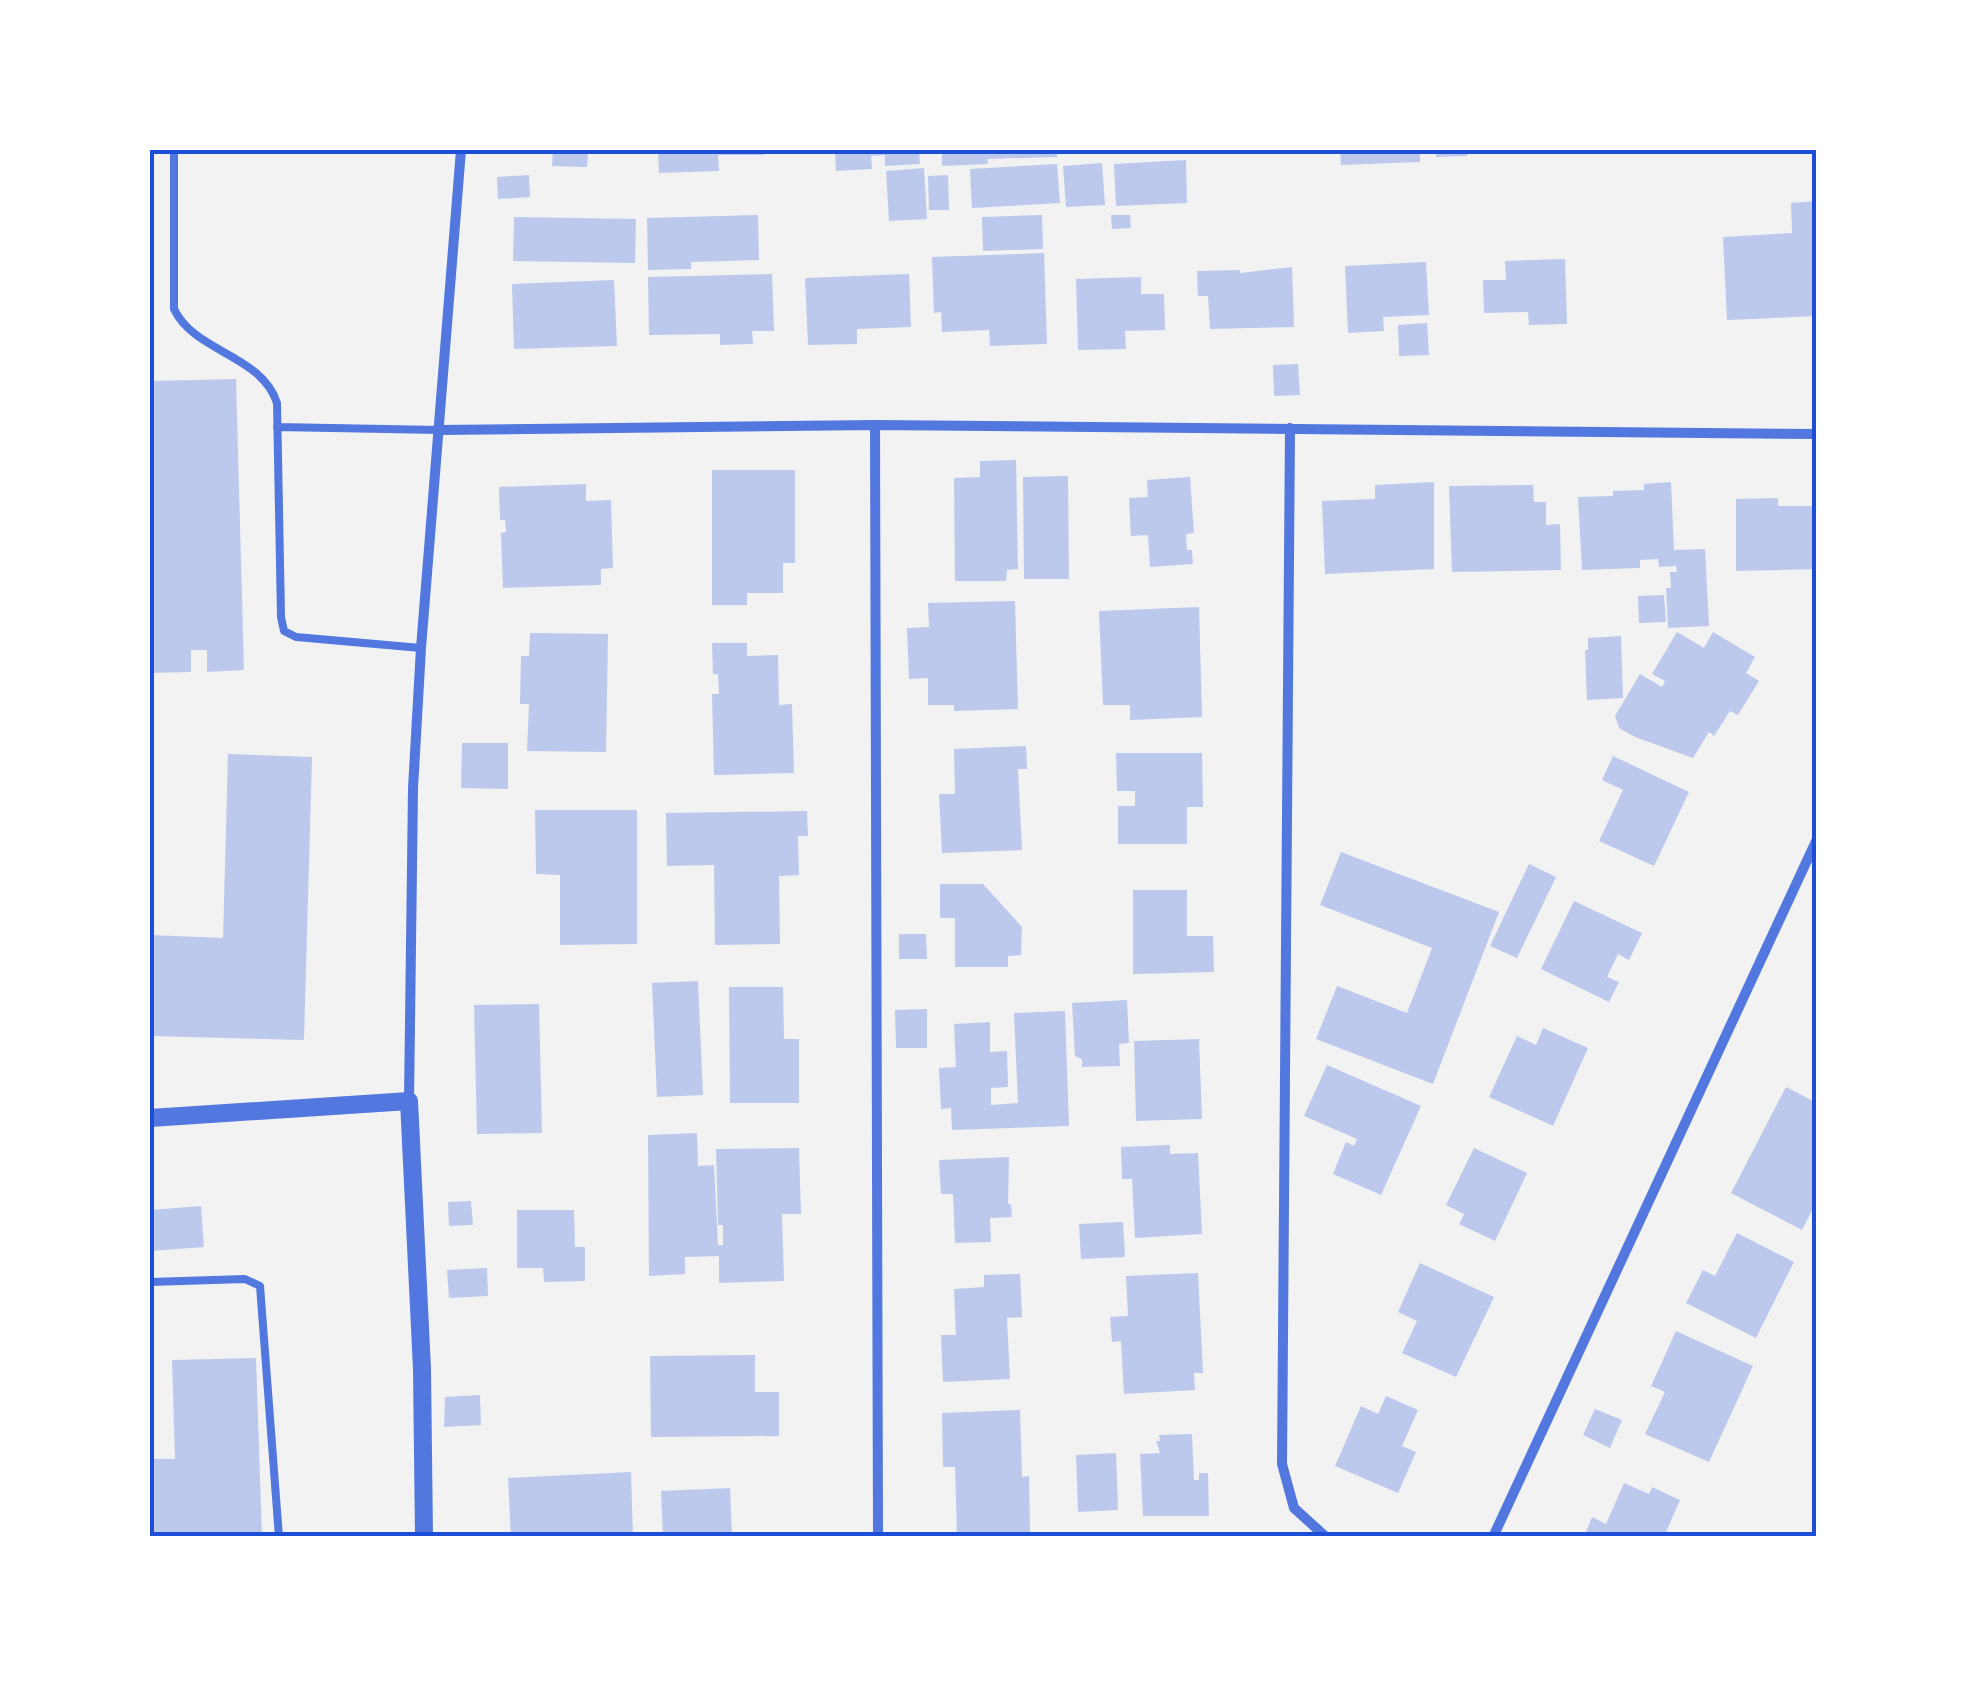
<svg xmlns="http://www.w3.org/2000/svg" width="1967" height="1687" font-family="Commissioner,sans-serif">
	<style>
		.building { fill: #bdc9ec }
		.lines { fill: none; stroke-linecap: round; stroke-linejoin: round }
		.service { stroke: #5277de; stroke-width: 8 }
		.minor { stroke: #5277de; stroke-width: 10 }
		.tertiary { stroke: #5277de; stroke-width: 18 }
		.neatline { fill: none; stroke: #1d4ed8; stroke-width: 4 }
	</style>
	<rect width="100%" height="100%" fill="#f2f2f2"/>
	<!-- building -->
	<path class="building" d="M553 150H588L587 167 552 166Z
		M658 150H764V155H718L719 171 659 173Z
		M835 150H919L920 164 885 166V155L871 156 872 169 836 171Z
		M942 150H1057V157L987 159 988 164 942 166Z
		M1340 150H1420V162L1341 165Z
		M1436 150H1467V156L1436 157Z
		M1186 160 1187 203 1116 206 1114 164Z
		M1102 163 1105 205 1066 207 1063 166Z
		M1057 164 1060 203 972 208 970 169Z
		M924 168 927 219 889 221 886 171Z
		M529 175 530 197 498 199 497 177Z
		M948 175 949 210H929L928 176Z
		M1817 201V316L1727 320 1723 237 1792 233 1791 203Z
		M758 215 759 260 691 262V269L648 270 647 218Z
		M1042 215 1043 249 983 251 982 217Z
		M1111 215H1130L1131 228 1112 229Z
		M514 217 636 219 635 263 513 261Z
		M1044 253 1047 344 990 346 989 330 942 332 941 312 934 313 932 257Z
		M1565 259 1567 324 1529 325 1528 312 1484 313 1483 280H1506L1505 261Z
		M1426 262 1429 315 1383 317 1384 331 1348 333 1345 266Z
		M1292 267 1294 327 1210 329 1208 296H1198L1197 271 1240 270V273Z
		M772 274 774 331H752L753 344 720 345V334L649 335 648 277Z
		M909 274 911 327 857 329V344L808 345 805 278Z
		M1141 277V294H1164L1165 330 1125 331 1126 349 1078 350 1076 279Z
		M614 280 617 346 514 349 512 284Z
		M1427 323 1429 355 1399 356 1398 325Z
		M1298 364 1300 395 1274 396 1273 365Z
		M236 379 244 670 207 672V650H191V672L150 673V381Z
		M1016 460 1018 569 1007 570 1006 581H955L954 478 980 477V461Z
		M712 470H795V563H783V593H747V605H712Z
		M1068 476 1069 579H1024L1023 477Z
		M1190 477 1194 533 1186 534 1187 550H1192L1193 564 1150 567 1148 535 1131 536 1129 498 1148 497 1147 480Z
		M1434 482V569L1325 574 1322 501 1375 499V485Z
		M1671 482 1674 550 1705 549 1709 626 1668 628 1666 588H1671L1670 572H1677L1676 566 1659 567 1658 559 1640 560V568L1582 570 1578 497 1613 496V491L1644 490V484Z
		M586 484V501L611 500 613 568 601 569V585L503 588 501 533 506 532 505 520H500L499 487Z
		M1533 485 1534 502H1546V525L1560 524 1561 570 1452 572 1449 486Z
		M1778 498V506H1817V569L1736 571V499Z
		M1664 595 1666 622 1639 623 1638 596Z
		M1015 601 1018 709 954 711V705H928V678L909 679 907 628 929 627 928 603Z
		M1199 607 1202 717 1130 720V705H1103L1099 611Z
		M1677 632 1704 648 1713 632 1755 657 1746 673 1759 681 1738 715 1730 711 1714 736 1709 732 1693 758 1635 737 1619 728 1615 716 1640 674 1662 687 1665 681 1652 674Z
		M530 633 608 634 606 752 527 751 529 704H520L521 656H529Z
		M1621 636 1623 698 1587 700 1585 650H1588V638Z
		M712 643H747V656L778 655 779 705 792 704 794 773 714 775 712 694H719L718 674H713Z
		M462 743H508V789L461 788Z
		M1026 746 1027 769H1018L1022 850 942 853 939 794H955L954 749Z
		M1116 753H1202L1203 807H1187V844H1118V806H1135V791H1117Z
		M228 754 312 757 304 1040 150 1036V935L223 938Z
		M1613 756 1689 792 1654 866 1599 841 1623 790 1602 780Z
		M535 810H637V944L560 945V875L536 874Z
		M807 811 808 836H798L799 875 779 876 780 944 715 945 714 865 667 866 666 813Z
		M1341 852 1499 912 1433 1084 1316 1039 1337 986 1407 1013 1432 948 1320 905Z
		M1529 864 1556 877 1517 958 1490 946Z
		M940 884H983L1022 927 1021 955 1008 956V967H955V918H940Z
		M1133 890H1187V936H1213L1214 972 1133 974Z
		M1574 901 1642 933 1629 960 1618 954 1607 977 1619 982 1609 1002 1541 969Z
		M899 934H926L927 959H899Z
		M698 981 703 1095 657 1097 652 983Z
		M729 987H783L784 1039H799V1103H730Z
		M1127 1000 1129 1043 1119 1044 1120 1066 1082 1067V1059L1075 1056 1072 1003Z
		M539 1004 542 1133 477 1134 474 1005Z
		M927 1009V1048H896L895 1010Z
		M1065 1011 1069 1126 952 1130 951 1108 941 1109 939 1068 956 1067 954 1024 990 1022V1052L1007 1051 1008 1087 991 1088V1105L1018 1103 1014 1013Z
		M1543 1028 1588 1048 1553 1126 1489 1097 1517 1036 1536 1045Z
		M1199 1039 1202 1119 1136 1121 1134 1041Z
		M1327 1065 1421 1106 1381 1195 1333 1174 1346 1142 1354 1146 1357 1139 1304 1116Z
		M1786 1087 1817 1103V1201L1802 1230 1731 1193Z
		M697 1133 698 1166 714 1165 718 1245H723V1225H718L716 1149 799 1148 801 1214H782L784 1281 719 1283V1256L685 1257V1274L649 1276 648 1135Z
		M1170 1145V1154L1198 1153 1202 1234 1135 1238 1132 1179H1122L1121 1147Z
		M1474 1148 1527 1173 1495 1241 1459 1224 1464 1214 1446 1205Z
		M1009 1157 1008 1204H1011L1012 1217 990 1218 991 1242 955 1243 953 1194H941L939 1160Z
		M471 1201 473 1225 449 1226 448 1202Z
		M201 1206 204 1247 150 1251V1210Z
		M517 1210H574L575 1247H585V1281L544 1282 543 1268H517Z
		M1123 1222 1125 1257 1081 1259 1079 1224Z
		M1737 1233 1794 1262 1756 1338 1686 1303 1703 1270 1715 1276Z
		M1420 1263 1494 1297 1456 1377 1402 1353 1417 1321 1398 1312Z
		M487 1268 488 1296 449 1298 447 1270Z
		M1198 1273 1203 1373H1194L1195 1390 1124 1394 1121 1341 1112 1342 1110 1317 1128 1316 1126 1276Z
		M1020 1274 1022 1317 1007 1318 1010 1379 943 1382 941 1335H956L954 1289 984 1287V1275Z
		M1676 1331 1753 1366 1709 1462 1645 1434 1665 1392 1651 1386Z
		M755 1355V1392H779V1436L651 1437 650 1356Z
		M256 1358 262 1537H150V1459H175L172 1360Z
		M480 1395 481 1425 444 1427 445 1397Z
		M1386 1396 1418 1410 1402 1446 1416 1452 1398 1493 1335 1466 1361 1406 1378 1414Z
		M1595 1409 1622 1420 1610 1448 1583 1435Z
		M1020 1410 1022 1477 1029 1476 1030 1532 957 1535 955 1467H943L942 1413Z
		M1192 1434 1194 1480H1199V1473H1208L1209 1516H1143L1140 1454 1160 1453 1156 1441H1160L1159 1435Z
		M1116 1453 1118 1510 1078 1512 1076 1455Z
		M631 1472 633 1537H511L508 1478Z
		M1624 1483 1649 1494 1652 1487 1680 1500 1664 1537H1584L1592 1517 1606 1524Z
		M730 1488 732 1537H663L661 1491Z"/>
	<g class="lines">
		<!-- service -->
		<path class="service" d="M174 150V309C195 353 261 354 277 403L281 617 284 631 296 637 421 648
			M277 427 440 430
			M150 1282 245 1279 260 1286 279 1537"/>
		<!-- minor -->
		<path class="minor" d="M875 425 878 1537
			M1290 428 1282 1464 1294 1508 1326 1537
			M440 430 875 425 1817 434
			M409 1101 413 788 421 648 461 150
			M1493 1537 1817 839"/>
		<!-- tertiary -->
		<path class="tertiary" d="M150 1118 409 1101 422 1369 424 1537"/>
	</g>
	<!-- border -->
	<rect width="1967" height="1687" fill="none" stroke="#ffffff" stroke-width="305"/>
	<rect x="152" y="152" width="1662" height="1382" class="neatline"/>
</svg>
